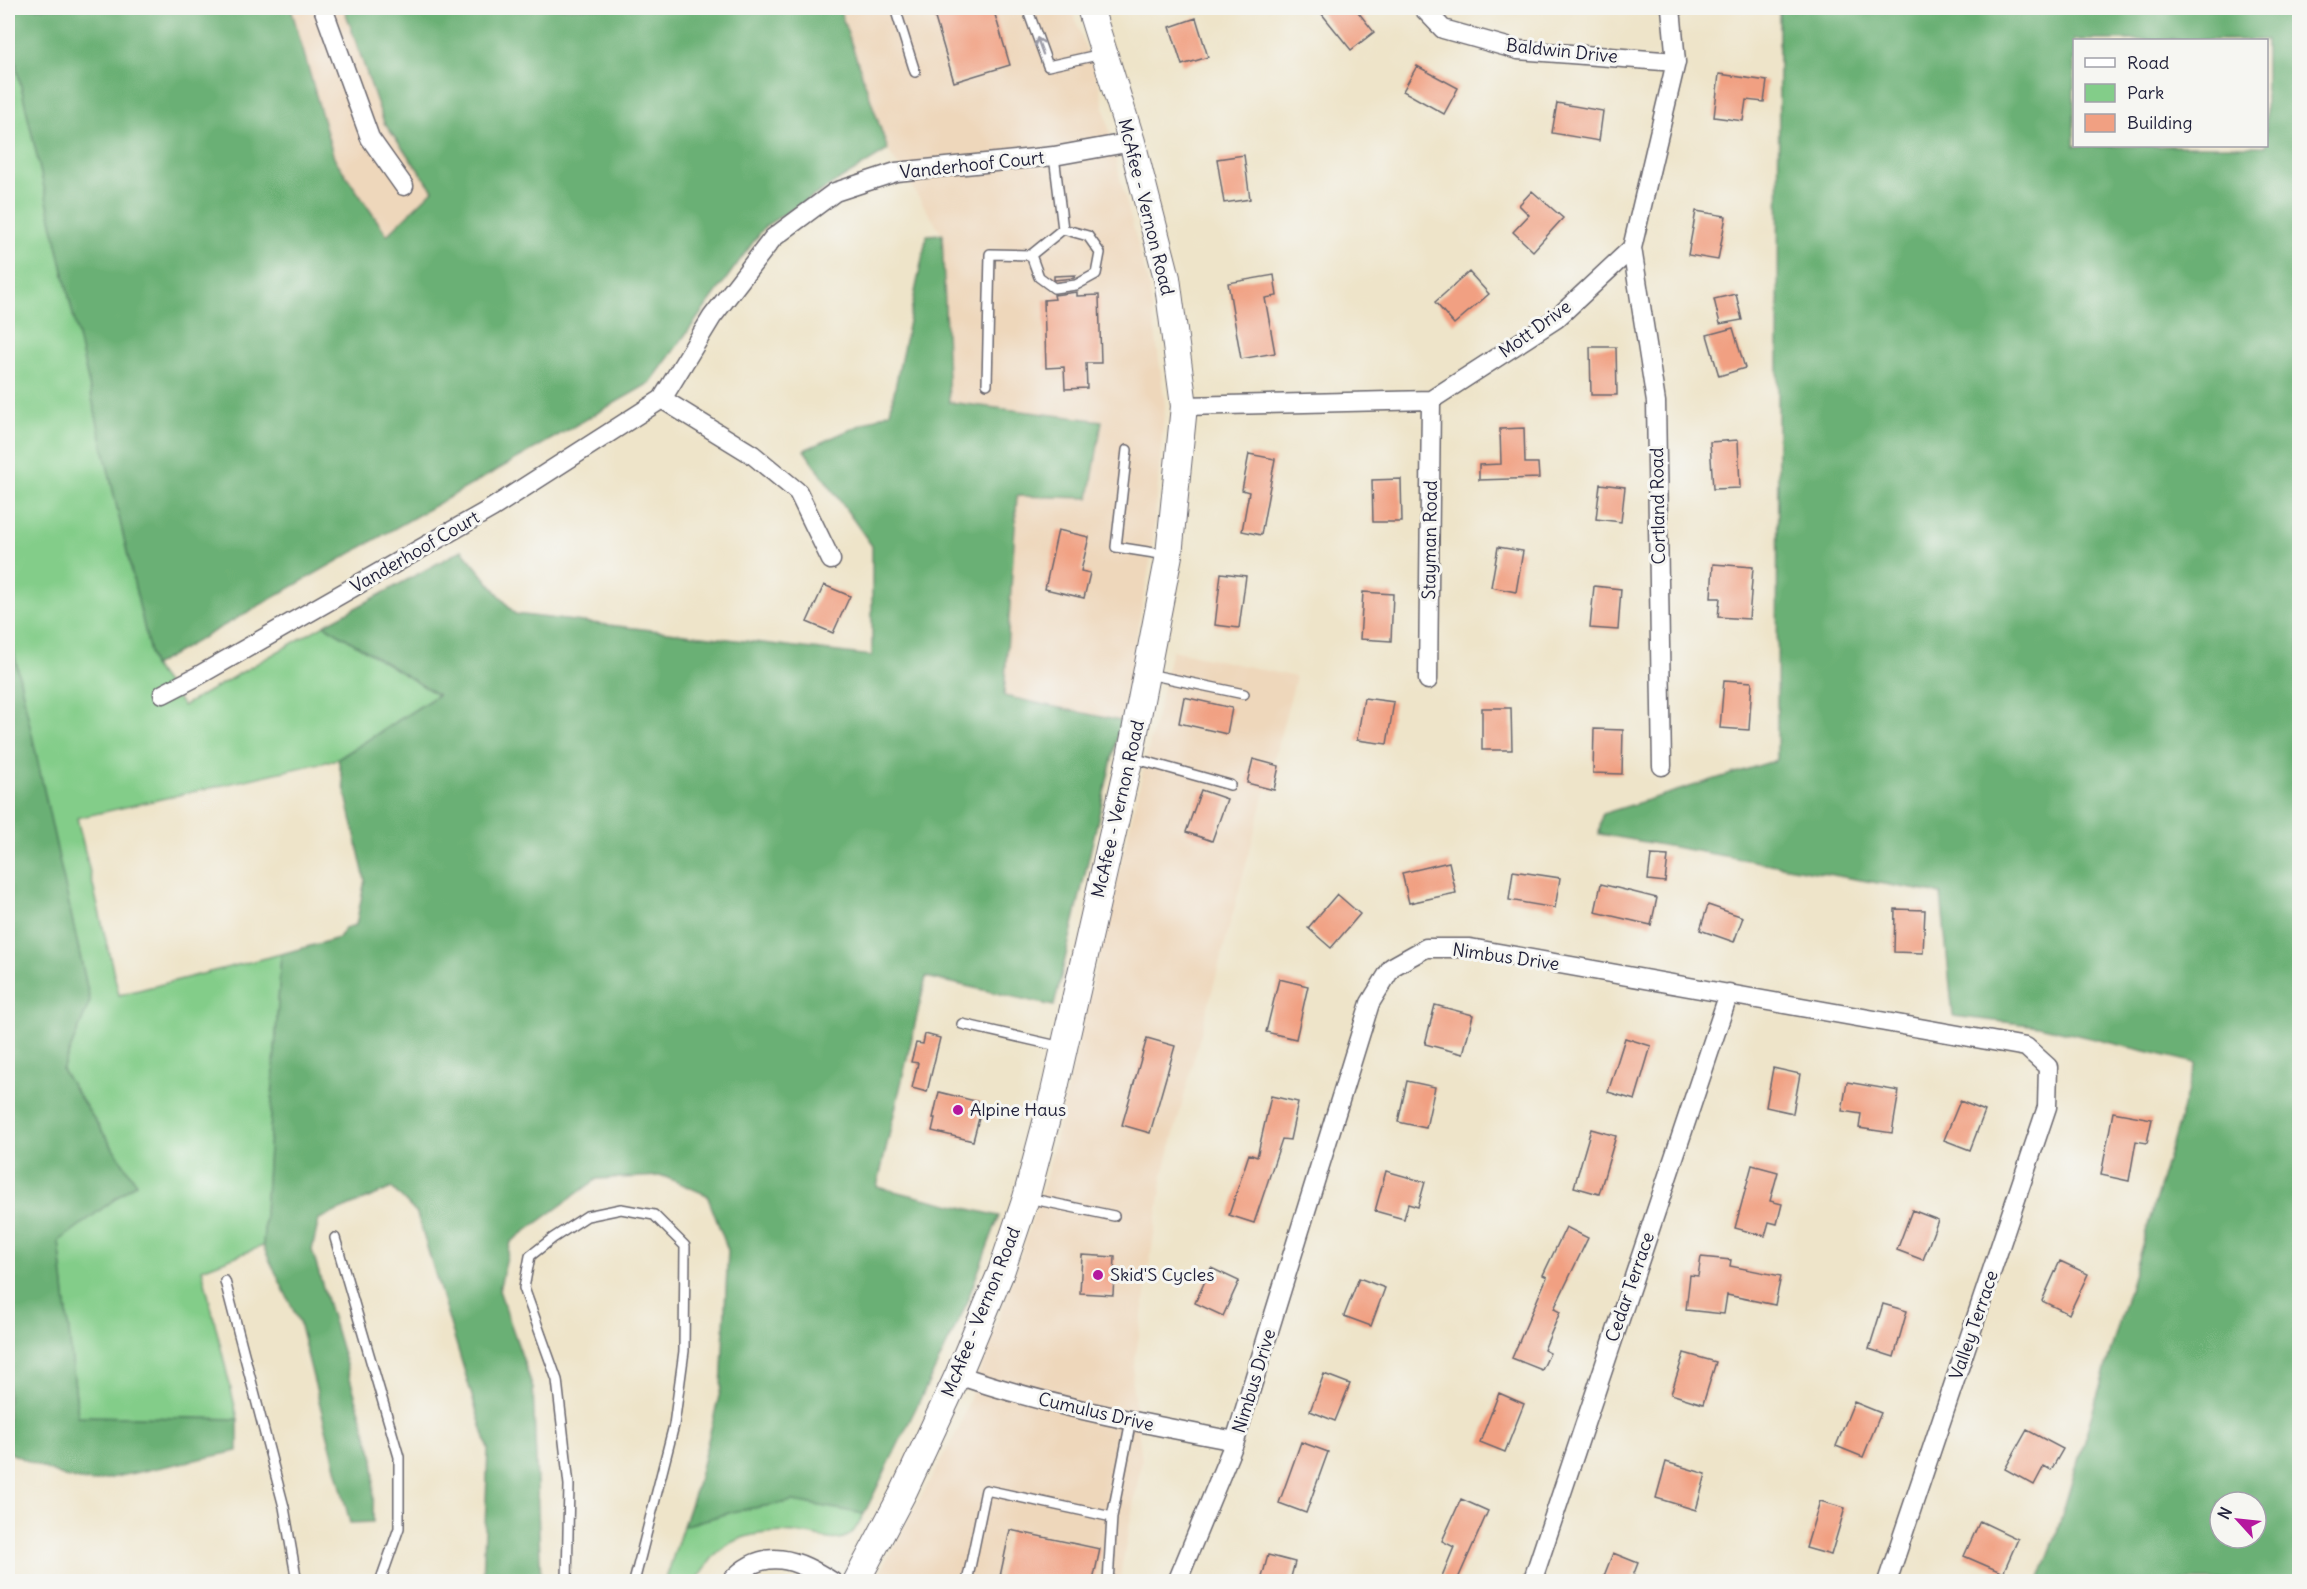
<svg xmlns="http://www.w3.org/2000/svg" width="2307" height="1589" font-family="Delius,sans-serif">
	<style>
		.built { fill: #eed7bb }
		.green { fill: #83cd89; stroke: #527862; stroke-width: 1.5 }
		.forest { fill: #6ab075; stroke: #466958; stroke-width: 1.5; fill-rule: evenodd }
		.building { fill: #f1a082 }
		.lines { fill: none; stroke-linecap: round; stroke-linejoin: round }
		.service-casing { stroke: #69666d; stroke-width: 12 }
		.minor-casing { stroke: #69666d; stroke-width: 21 }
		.secondary-casing { stroke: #69666d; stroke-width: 28 }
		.service { stroke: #fff; stroke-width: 9 }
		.minor { stroke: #fff; stroke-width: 18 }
		.secondary { stroke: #fff; stroke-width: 26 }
		.oneway { stroke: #9c9ca7 }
		.poi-dot { fill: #b5179e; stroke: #f6f6f2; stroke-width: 2 }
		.labels { text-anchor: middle; stroke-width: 6; stroke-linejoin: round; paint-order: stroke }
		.street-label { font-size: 18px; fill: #22223b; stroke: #f6f6f2 }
		.poi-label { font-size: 18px; fill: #22223b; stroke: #f6f6f2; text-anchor: start }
	</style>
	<rect width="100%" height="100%" fill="#f6f6f2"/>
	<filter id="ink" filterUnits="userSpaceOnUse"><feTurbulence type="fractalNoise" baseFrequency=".0167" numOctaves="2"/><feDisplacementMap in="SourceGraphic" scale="12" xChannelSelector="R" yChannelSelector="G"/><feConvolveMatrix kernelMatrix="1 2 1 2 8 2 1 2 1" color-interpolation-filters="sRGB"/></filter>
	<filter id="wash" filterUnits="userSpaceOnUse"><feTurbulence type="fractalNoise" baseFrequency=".008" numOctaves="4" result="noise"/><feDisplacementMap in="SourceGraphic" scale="24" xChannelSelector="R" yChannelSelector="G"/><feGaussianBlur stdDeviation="1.35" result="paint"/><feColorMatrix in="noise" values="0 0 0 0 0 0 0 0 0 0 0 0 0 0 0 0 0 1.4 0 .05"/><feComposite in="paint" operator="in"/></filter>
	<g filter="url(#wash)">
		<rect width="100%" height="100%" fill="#eee4c9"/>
		<!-- built -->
		<path class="built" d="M291 8H344L384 123 434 190 387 235 334 158Z
			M839 8H1071L1099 84 1120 178 1149 286 1165 405 1152 551 1121 721 1004 696 1017 496 949 402 942 234 888 150Z
			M1172 650 1296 677 1163 1175 1132 1381 1142 1459 1119 1581 874 1582 959 1428 1014 1275 1046 1178Z"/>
		<!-- green -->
		<path class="green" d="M8 29 153 666 183 706 324 625 438 695 338 759 77 818 119 995 281 954 263 1246 202 1269 238 1419 78 1416 59 1241 136 1183 62 1070 90 1001 8 625Z
			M794 1501 864 1514C860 1520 855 1533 848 1536 833 1544 822 1536 807 1534 777 1530 738 1531 715 1555 708 1563 702 1573 696 1581L665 1582 683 1526 736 1511Z"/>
		<!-- forest -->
		<path class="forest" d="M8 8H291L334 158 387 235 433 190 384 123 344 8H839L888 150 765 226 650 383 153 666 8 29Z
			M1779 8H2299V1581H2039L2056 1535 2196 1063 2039 1026 1953 1016 1941 894 1599 834 1602 814 1777 760ZM2074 40H2266V146H2074ZM2220 1502H2256V1538H2220Z
			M942 234 949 402 1102 421 1089 498 1017 496 1004 696 1121 721 1054 1006 926 977 877 1187 999 1216 963 1312 864 1514 794 1501 736 1511 683 1526 697 1485 721 1388 728 1250 707 1195 663 1176 597 1179 511 1242 499 1290 533 1388 541 1581H483L488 1449 417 1214 392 1188 319 1219 312 1250 374 1459 373 1522 350 1523 299 1322 263 1246 281 954 339 938 345 928 356 925 365 880 338 759 438 695 324 625 462 550 515 614 872 656V546L804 450 890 412 927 235Z
			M8 625 90 1001 62 1070 136 1183 59 1241 78 1416 238 1419V1451L92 1482 64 1477 8 1452Z"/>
		<g id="blocks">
			<!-- building -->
			<path class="building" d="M932 8H993L1010 65 954 82Z
				M1317 8H1355L1374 32 1351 50Z
				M1196 18 1208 57 1182 65 1170 27Z
				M1417 66 1458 88 1444 114 1403 91Z
				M1719 74 1767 81 1764 102 1746 100 1743 121 1714 117Z
				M1557 103 1603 111 1599 141 1552 133Z
				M1244 155 1250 199 1224 203 1217 159Z
				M1532 191 1563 218 1533 251 1513 232 1529 215 1519 205Z
				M1696 211 1726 216 1718 260 1688 255Z
				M1469 272 1489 294 1454 324 1435 302Z
				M1076 275 1074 278 1054 280V276Z
				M1274 275 1277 296 1265 298 1275 353 1241 359 1228 283Z
				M1077 292V296L1099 295 1101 363H1086L1087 388 1065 389 1064 367 1046 368 1044 300 1055 299 1054 295Z
				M1736 294 1742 320 1720 324 1714 299Z
				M1733 328 1745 368 1719 376 1707 335Z
				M1590 347H1616L1617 395H1591Z
				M1524 428 1525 463H1538L1539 478 1479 480V465L1501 464 1500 429Z
				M1738 440 1740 488 1713 489 1710 442Z
				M1249 454 1275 459 1261 535 1242 531 1249 492 1242 490Z
				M1401 479 1402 522H1373L1372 480Z
				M1600 484 1625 487 1621 522 1596 519Z
				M1058 530 1089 537 1081 571 1090 573 1084 598 1045 589Z
				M1498 547 1523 551 1516 592 1491 587Z
				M1713 564 1753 567 1749 619 1718 617 1720 598H1711Z
				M1221 573 1246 576 1239 628 1215 625Z
				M824 585 850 596 833 633 807 622Z
				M1594 586 1621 589 1618 630 1590 628Z
				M1363 592 1393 594 1391 641 1360 639Z
				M1724 680 1752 682 1749 730 1720 728Z
				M1184 697 1232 708 1227 734 1179 723Z
				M1364 698 1394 702 1387 744 1357 740Z
				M1482 708H1511L1512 750H1482Z
				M1594 729 1623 730 1622 774 1593 773Z
				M1253 759 1279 766 1274 790 1247 783Z
				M1201 790 1227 799 1212 841 1186 832Z
				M1651 855 1668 856 1665 882 1648 880Z
				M1449 862 1456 893 1409 903 1402 873Z
				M1513 871 1560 878 1555 908 1509 900Z
				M1601 884 1657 898 1651 925 1595 912Z
				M1337 894 1360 914 1331 948 1308 928Z
				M1708 905 1743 917 1734 942 1700 930Z
				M1895 909 1925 910 1923 953 1894 952Z
				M1279 979 1308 986 1296 1039 1266 1032Z
				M1435 1005 1473 1015 1463 1054 1425 1044Z
				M925 1034 940 1038 927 1092 912 1088 918 1063 911 1062 916 1043 923 1044Z
				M1147 1038 1175 1046 1150 1133 1122 1125Z
				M1625 1038 1651 1046 1635 1100 1608 1092Z
				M1773 1068 1800 1074 1793 1113 1766 1107Z
				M1407 1081 1435 1087 1426 1128 1398 1122Z
				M1847 1082 1899 1091 1892 1133 1859 1128 1861 1114 1842 1111Z
				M939 1092 983 1103 973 1141 932 1131 935 1118H933Z
				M1271 1096 1298 1102 1290 1140 1282 1139 1254 1223 1229 1215 1249 1154 1257 1157Z
				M1960 1101 1985 1111 1970 1150 1944 1140Z
				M2113 1112 2152 1119 2147 1143 2136 1141 2129 1181 2101 1175Z
				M1591 1129 1616 1136 1599 1194 1574 1187Z
				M1752 1165 1778 1172 1770 1201 1782 1204 1777 1224 1769 1222 1765 1236 1735 1228Z
				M1386 1171 1425 1182 1418 1207 1408 1204 1404 1219 1375 1211Z
				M1912 1210 1938 1220 1923 1260 1897 1250Z
				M1566 1227 1588 1238 1554 1309 1560 1312 1544 1350 1550 1353 1542 1370 1512 1358 1547 1277 1543 1275Z
				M1082 1255 1115 1257 1113 1295 1080 1293Z
				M1701 1257 1731 1260 1730 1266 1781 1276 1775 1305 1727 1295 1724 1314 1686 1310 1690 1275 1698 1276Z
				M2060 1261 2088 1274 2069 1314 2042 1301Z
				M1211 1268 1239 1281 1223 1316 1195 1303Z
				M1359 1278 1385 1288 1371 1326 1344 1316Z
				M1883 1304 1907 1311 1894 1357 1869 1349Z
				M1684 1353 1716 1362 1703 1404 1671 1394Z
				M1324 1374 1350 1384 1335 1421 1310 1411Z
				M1499 1393 1524 1404 1505 1452 1480 1442Z
				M1854 1402 1881 1413 1863 1457 1836 1446Z
				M2027 1430 2063 1449 2051 1470 2044 1466 2034 1485 2005 1469Z
				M1301 1442 1328 1452 1306 1513 1279 1503Z
				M1666 1462 1706 1474 1696 1510 1656 1498Z
				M1461 1499 1488 1511 1457 1581H1440L1454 1547 1442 1541Z
				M1820 1501 1845 1508 1831 1555 1806 1548Z
				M1980 1521 2018 1539 2003 1573 1964 1556Z
				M1010 1530 1100 1549 1093 1581H999Z
				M1613 1553 1638 1563 1631 1581H1602Z
				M1268 1555 1295 1562 1290 1581H1261Z"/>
		</g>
	</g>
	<g filter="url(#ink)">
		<use href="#blocks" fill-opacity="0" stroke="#69666d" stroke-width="1.5"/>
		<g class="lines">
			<!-- service casing -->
			<g class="service-casing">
				<path id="service" d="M895 8 915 72
					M1027 8 1048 66 1102 54
					M1054 156 1063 229
					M1063 229 1088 236 1100 253 1096 274 1076 285 1054 288 1039 277 1031 255Z
					M987 384 990 254 1031 255
					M1127 450 1116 547 1167 555
					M1148 674 1244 694
					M1133 758 1230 785
					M962 1024 1062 1047
					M1028 1198 1114 1216
					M335 1238 399 1457V1528L380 1582
					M225 1281 284 1507 297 1582
					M567 1582 569 1485 557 1380 524 1288 530 1256 553 1238 587 1216 621 1209 654 1215 685 1246 684 1351 674 1425 634 1582
					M967 1582 986 1490 1112 1517
					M1108 1582 1112 1517 1131 1420"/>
			</g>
			<!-- minor casing -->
			<g class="minor-casing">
				<path id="minor" d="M323 8 370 138 404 186
					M1423 8 1443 29 1518 50 1676 62
					M1632 248 1656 402 1662 766
					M662 399 753 455 798 492 831 560
					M1184 406 1431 400 1556 319 1632 248 1676 62 1671 8
					M1428 680 1431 400
					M163 694 196 677 492 508 662 399 712 317 773 238 835 192 896 172 1054 156 1132 142
					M958 1375C1048 1406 1142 1423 1235 1441
					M730 1582C764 1544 798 1560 833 1582
					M1177 1582 1235 1441 1370 1003 1392 967 1426 948H1470L2026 1047 2048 1067 2047 1107 1887 1582
					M1532 1582 1729 993"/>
			</g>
			<!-- secondary casing -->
			<g class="secondary-casing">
				<path id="secondary" d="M856 1582 904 1491 958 1375 1001 1272 1026 1198 1054 1092 1130 757 1169 555 1184 406 1167 278 1132 142 1090 8"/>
			</g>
			<!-- service -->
			<use href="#service" class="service"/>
			<!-- minor -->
			<use href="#minor" class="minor"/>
			<!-- secondary -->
			<use href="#secondary" class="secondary"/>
		</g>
		<!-- one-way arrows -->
		<defs><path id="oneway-shaft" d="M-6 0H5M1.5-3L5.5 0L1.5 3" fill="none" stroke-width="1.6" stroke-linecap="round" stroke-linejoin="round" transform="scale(1.5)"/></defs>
		<use class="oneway" href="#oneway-shaft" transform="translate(1040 46) rotate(-110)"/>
	</g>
	<!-- markers -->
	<g class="poi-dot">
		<circle cx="958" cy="1110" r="6"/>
		<circle cx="1098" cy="1275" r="6"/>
	</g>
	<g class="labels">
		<!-- street labels -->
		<g class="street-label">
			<text transform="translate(1562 51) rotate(6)" y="6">Baldwin Drive</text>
			<text transform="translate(972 165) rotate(-6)" y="6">Vanderhoof Court</text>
			<text transform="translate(1146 207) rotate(76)" y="6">McAfee - Vernon Road</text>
			<text transform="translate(1535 329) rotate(-36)" y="6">Mott Drive</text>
			<text transform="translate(1658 506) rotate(-91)" y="6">Cortland Road</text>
			<text transform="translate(1430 540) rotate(-89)" y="6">Stayman Road</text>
			<text transform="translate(415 552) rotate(-30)" y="6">Vanderhoof Court</text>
			<text transform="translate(1118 809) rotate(-77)" y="6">McAfee - Vernon Road</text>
			<text transform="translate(1506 957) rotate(8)" y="6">Nimbus Drive</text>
			<text transform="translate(1630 1287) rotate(-71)" y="6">Cedar Terrace</text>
			<text transform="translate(981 1312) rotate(-68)" y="6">McAfee - Vernon Road</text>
			<text transform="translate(1974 1325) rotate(-71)" y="6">Valley Terrace</text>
			<text transform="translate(1254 1381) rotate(-73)" y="6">Nimbus Drive</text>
			<text transform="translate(1096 1412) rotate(13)" y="6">Cumulus Drive</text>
		</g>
		<!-- poi labels -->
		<g class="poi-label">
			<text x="970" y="1116">Alpine Haus</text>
			<text x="1110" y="1281">Skid'S Cycles</text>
		</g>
	</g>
	<!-- margin -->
	<rect width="2307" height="1589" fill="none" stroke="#f6f6f2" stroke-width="30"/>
	<!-- legend -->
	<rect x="2073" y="39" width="195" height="108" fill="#f6f6f2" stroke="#a1a1a9" stroke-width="1.5"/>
	<rect x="2085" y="58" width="30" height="9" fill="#ffffff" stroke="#a1a1a9" stroke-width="1.5"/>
	<text x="2127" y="69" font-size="18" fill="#22223b">Road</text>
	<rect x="2085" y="84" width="30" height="18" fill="#83cd89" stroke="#a1a1a9" stroke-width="1.5"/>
	<text x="2127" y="99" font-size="18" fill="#22223b">Park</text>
	<rect x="2085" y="114" width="30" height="18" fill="#f1a082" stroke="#a1a1a9" stroke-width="1.5"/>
	<text x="2127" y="129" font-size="18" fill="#22223b">Building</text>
	<!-- north arrow -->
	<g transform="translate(2238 1520) rotate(297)"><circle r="28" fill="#f6f6f2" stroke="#a1a1a9" stroke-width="1.5"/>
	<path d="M0-4.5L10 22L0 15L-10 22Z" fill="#b5179e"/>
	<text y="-9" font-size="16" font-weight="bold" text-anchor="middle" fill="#22223b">N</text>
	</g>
</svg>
